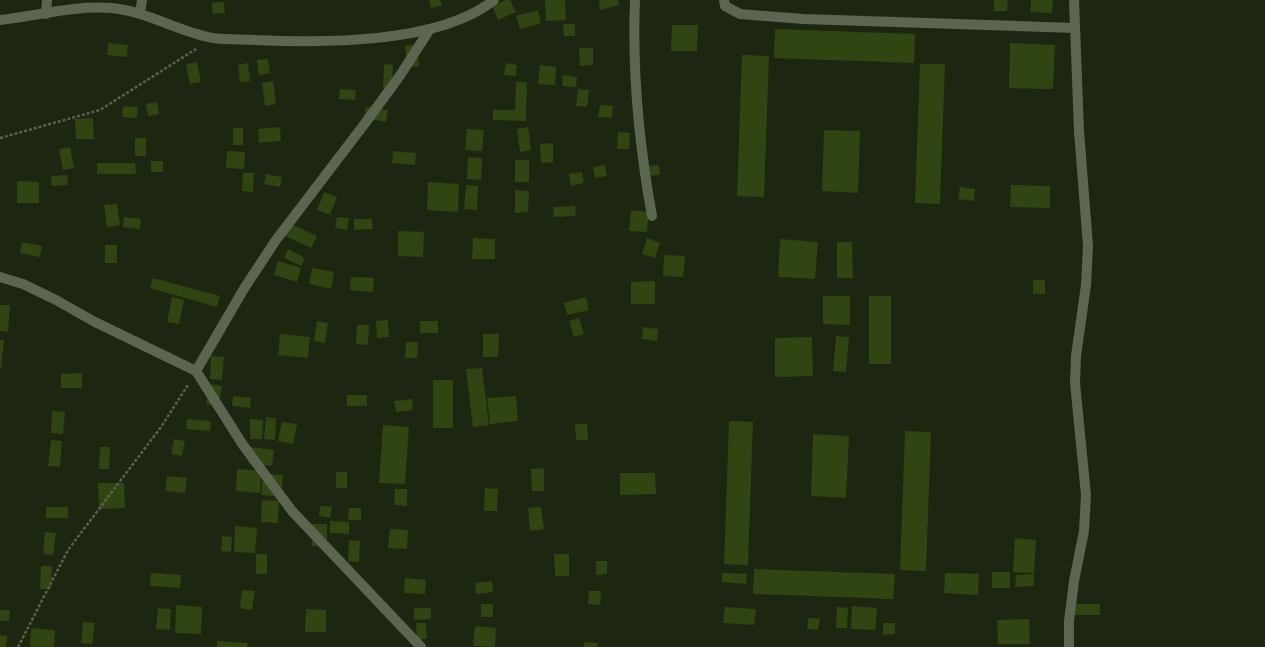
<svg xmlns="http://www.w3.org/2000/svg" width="1265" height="647" font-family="Spectral,serif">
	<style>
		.building { fill: #304511 }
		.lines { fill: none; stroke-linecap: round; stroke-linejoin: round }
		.path { stroke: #5a624f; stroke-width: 2.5; stroke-dasharray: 3 2; stroke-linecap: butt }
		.minor { stroke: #5b654f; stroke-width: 10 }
	</style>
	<rect width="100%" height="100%" fill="#1d2611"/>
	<!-- building -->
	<path class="building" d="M429 0H440L442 5 431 8Z
		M506 0H510L516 12 498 20 492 6Z
		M545 0H565L566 20 546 21Z
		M599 0H618L619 5 600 10Z
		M994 0H1008L1007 11H994Z
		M1031 0H1053L1052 13 1030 12Z
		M224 2 225 13 213 14 212 3Z
		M538 10 541 23 520 29 516 16Z
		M563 24H575V36H564Z
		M672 25H698L697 51H671Z
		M775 29 915 34 914 63 774 58Z
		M108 43 128 45 127 57 107 55Z
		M1010 43 1055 45 1053 89 1009 88Z
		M417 44 419 66 407 68 405 46Z
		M579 48H593V65L580 66Z
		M742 55 769 56 764 197 737 196Z
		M268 59 270 73 259 75 257 60Z
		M197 62 201 82 190 84 186 64Z
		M248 63 250 81 240 82 238 65Z
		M506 63 517 65 516 76 504 75Z
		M384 64 393 65 392 89 383 88Z
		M920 64H945L940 204 915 203Z
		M540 65 556 67 555 85 538 84Z
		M563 75 577 77 576 87 562 86Z
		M273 81 276 104 265 106 262 83Z
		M516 82H527L526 121 493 120V110H515Z
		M340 89 356 90 355 100 339 99Z
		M578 89 589 90 587 107 576 106Z
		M157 102 159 114 148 116 146 104Z
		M600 105 613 106 612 118 598 117Z
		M123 106 138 107 137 118 122 117Z
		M366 107 388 110 386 122 364 118Z
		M93 118 94 139H76L75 119Z
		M280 127 281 141 259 143 258 129Z
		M528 127 531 150 520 152 517 129Z
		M233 128H243V145H233Z
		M467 129 484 130 482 151 465 150Z
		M824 130 860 131 858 193 822 191Z
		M618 132 630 133 629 149H617Z
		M135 138H146V156H135Z
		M553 143V162L541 163 540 144Z
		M70 147 74 168 63 170 59 149Z
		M227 151 245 152 244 169 226 168Z
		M393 151 416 153 415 165 392 163Z
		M468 157 482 158 481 180 467 179Z
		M515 160H529V182H515Z
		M151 161H163V172H151Z
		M97 163H135L136 174H97Z
		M605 165 607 176 595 178 593 167Z
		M659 165 660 175 644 176V166Z
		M582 172 584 183 571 186 569 174Z
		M243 173H254L253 192 242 191Z
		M266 174 282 177 280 187 264 184Z
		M67 175 68 185 52 186 51 176Z
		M17 181 39 182V203H17Z
		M428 182 459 184 458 212 427 210Z
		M466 185 478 186 477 210 464 209Z
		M1011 185 1050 186V208L1010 207Z
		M960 187 975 189 974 201 958 199Z
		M515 190 529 191 528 212 515 213Z
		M324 192 337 197 330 215 317 210Z
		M117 204 120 225 107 227 104 205Z
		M575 206 576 216 554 217 553 207Z
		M631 210 649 212 647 232 629 231Z
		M124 217 141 219 140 229 123 227Z
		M337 217 349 218 347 230 335 228Z
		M354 219H372L373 229 354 230Z
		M289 223 317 236 311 248 283 235Z
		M398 231 424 232 423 257 398 256Z
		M473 238 495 239V259H472Z
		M647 238 660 243 655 258 642 254Z
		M780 239 818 242 815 279 778 277Z
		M22 242 42 246 40 257 20 253Z
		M837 242H852L853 278H837Z
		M105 245H117V263H105Z
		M288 249 305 258 301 266 284 258Z
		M664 255 685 256 683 277 663 276Z
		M278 261 301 268 297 282 274 275Z
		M312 268 334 272 331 289 309 284Z
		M351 277 374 278 373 292 350 290Z
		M153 278 220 296 217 307 150 288Z
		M1033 280H1045V294H1033Z
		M655 281V304H631V282Z
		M823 296H850V325L823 324Z
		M869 296H891V364H869Z
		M172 297 184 300 179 324 167 322Z
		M586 297 589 310 567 315 564 303Z
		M0 305H10L8 332 0 331Z
		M579 318 584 334 574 337 569 321Z
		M388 320 389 337 377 338 376 321Z
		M317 321 328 323 325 343 314 341Z
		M420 321H438V333H420Z
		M357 325H369L368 345 356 344Z
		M643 327 658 329 657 341 642 339Z
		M280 334 310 337 308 358 278 355Z
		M483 334H499L498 357H483Z
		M836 336 849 337 846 372 833 371Z
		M812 337 813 376 775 377V338Z
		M0 340H4L1 368H0Z
		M406 342H418L417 358H405Z
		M211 356 224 357 222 380 210 379Z
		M482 368 489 425 473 427 466 369Z
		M82 373V388H61V374Z
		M433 380H453V428H433Z
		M210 384 222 386 218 406 206 404Z
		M347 395H367V406H347Z
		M233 396 251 398 250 408 232 406Z
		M516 396 518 421 490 424 487 398Z
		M412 399 413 410 396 412 394 401Z
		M52 411 65 412 63 434 51 433Z
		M266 417 276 418 275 440 264 439Z
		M187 419 211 421 210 431 186 429Z
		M250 419 263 420 262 439H250Z
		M729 421 753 422 748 565 724 564Z
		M282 422 297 424 293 444 278 441Z
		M575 424H587L588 440H576Z
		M383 425 409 427 405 484 379 483Z
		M905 431 931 432 926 571 900 570Z
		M813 434 849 436 846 498 811 496Z
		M174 439 185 441 182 456 171 454Z
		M51 440 62 441 60 467 48 466Z
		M100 447H110L109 469H99Z
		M250 447 274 450 272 466 248 463Z
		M544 468V491H532L531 469Z
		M237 469 261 471 260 493 236 491Z
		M336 472H347V488H336Z
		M620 473H655L656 494 620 495Z
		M263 474 283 475 281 497 261 495Z
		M167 476 187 478 185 493 165 491Z
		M98 483H124L125 508 99 509Z
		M485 488 498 489 497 511H484Z
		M395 489H407V506L394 505Z
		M262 500 279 501 278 523 261 522Z
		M320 506 332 507 330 518 319 516Z
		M46 507H68V518H46Z
		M541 507 544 529 530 531 528 508Z
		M349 508H361V520H348Z
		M330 521 349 522V534L330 533Z
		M312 524H327V546H312Z
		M235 526 257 528 255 553 234 552Z
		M390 529 408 530 407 549 388 548Z
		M45 532 56 533 53 555 43 554Z
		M222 536 232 537 231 552 221 551Z
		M1015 538 1036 540 1034 573 1013 572Z
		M349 540 360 541 359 562 348 561Z
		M256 554H267V574H256Z
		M554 554H569V576H555Z
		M596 561H607V574L596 575Z
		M41 566H52L51 589H40Z
		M754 569 895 574 893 599 753 594Z
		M992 572H1010V588H992Z
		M151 573 181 575 180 588 150 586Z
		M722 573 747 574 746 584 722 582Z
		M945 573 979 574 978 595 944 593Z
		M1034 574V586L1015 587 1016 575Z
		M405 578 426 580 425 594 404 593Z
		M492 581 493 592 476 594 475 583Z
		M242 590 255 591 252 610 240 608Z
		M589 591H601L600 605 588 604Z
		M481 604H493V617H481Z
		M1071 604H1100V615H1071Z
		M176 605 202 607 201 634 175 633Z
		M852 606 877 608 875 630 851 629Z
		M725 607 756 609 754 625 723 623Z
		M837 607 848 608 847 628H836Z
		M158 608 171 609 170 630 156 629Z
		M414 608H431V619L414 620Z
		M306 609 326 610V632H305Z
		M0 610H10L9 621H0Z
		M808 618 820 619 818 630 807 629Z
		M1029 619 1030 644H998L997 620Z
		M83 622 95 623 92 644 81 643Z
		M416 623H426L427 639H417Z
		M883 623H895V634L883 635Z
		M475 626 496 628 495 647 473 646Z
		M31 628 55 630 54 647H30Z
		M0 635 7 636 6 647H0Z
		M217 641 248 643 247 647H217Z
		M584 642 598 643 597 647H584Z"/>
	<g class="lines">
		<!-- path -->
		<path class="path" d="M0 138 100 110 196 49
			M18 647 68 550 161 427 188 385"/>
		<!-- minor -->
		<path class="minor" d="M635 0C632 73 639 144 652 216
			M724 0 725 6 740 14 803 19 1075 28
			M140 12 142 0
			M46 14 47 0
			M0 20C36 16 75 5 111 8 147 11 178 32 213 38 227 40 241 39 255 40 323 43 439 44 494 0
			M0 277 23 284 56 300 95 322 196 371 243 445 292 511 421 647
			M196 371 245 287 276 240 366 122 399 77 430 29
			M1069 647V621L1074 581 1084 531 1086 495 1075 383 1076 356 1086 285 1088 246 1079 131 1074 0"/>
	</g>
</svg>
